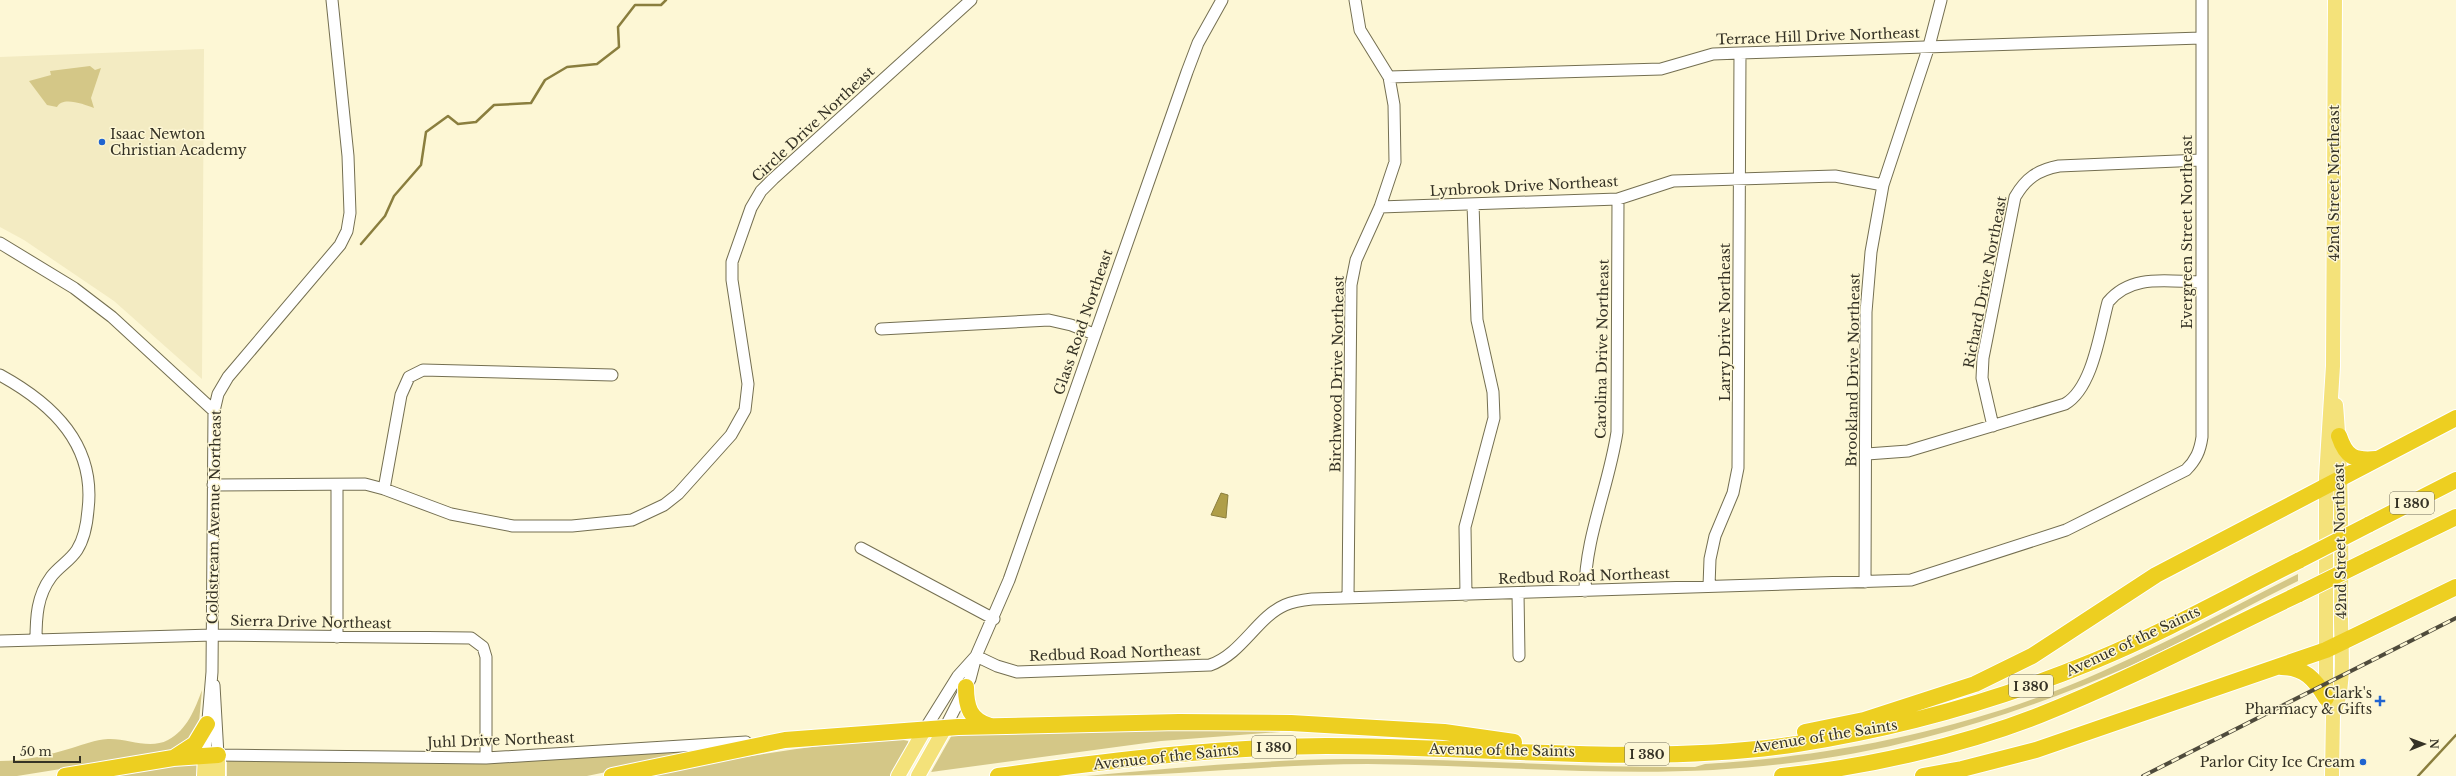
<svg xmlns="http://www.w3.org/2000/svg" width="2456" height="776" font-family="'Libre Baskerville',serif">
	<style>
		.built { fill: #f3ebc2 }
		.green { fill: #d4c787 }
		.water { fill: #af9e48; stroke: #8a7e3e }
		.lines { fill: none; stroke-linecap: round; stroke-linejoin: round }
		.stream { stroke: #8a7e3e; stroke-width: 2.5 }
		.minor-casing { stroke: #746f51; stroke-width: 13 }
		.major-casing { stroke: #fff; stroke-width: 16 }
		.highway-casing { stroke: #fff; stroke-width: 18 }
		.minor { stroke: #fff; stroke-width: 11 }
		.major { stroke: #f4e27a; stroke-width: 14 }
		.highway { stroke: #edcf21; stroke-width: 16 }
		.rail-casing { stroke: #4f4b3c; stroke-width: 4 }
		.rail { stroke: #fdf7d5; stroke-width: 2.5; stroke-dasharray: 8; stroke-linecap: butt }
		.highway-bridge-casing { stroke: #fff; stroke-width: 18; stroke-linecap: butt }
		.highway-bridge { stroke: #edcf21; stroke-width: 16 }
		.poi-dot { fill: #2064d0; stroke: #fdf7d5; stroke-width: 1.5 }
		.labels { text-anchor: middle; stroke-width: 3; stroke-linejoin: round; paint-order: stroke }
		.shield { fill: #fdf7d5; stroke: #716d5a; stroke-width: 1 }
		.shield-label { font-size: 13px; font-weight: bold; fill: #353225 }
		.street-label { font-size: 14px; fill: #353225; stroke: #fdf7d5 }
		.poi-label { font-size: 14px; fill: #353225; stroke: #fdf7d5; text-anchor: end }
	</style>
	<rect width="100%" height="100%" fill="#fdf7d5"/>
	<!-- built -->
	<path class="built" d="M204 49 202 379 114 301 24 240 0 227V57Z"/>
	<!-- green -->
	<path class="green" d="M90 66 95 70 101 68 91 98 94 108C84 104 62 96 57 107L47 105 29 81 51 75 50 71Z
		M2298 574V581C2242 609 2187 640 2130 666 2063 695 1994 720 1923 738 1855 756 1783 766 1713 770 1598 776 1482 765 1368 764 1274 764 1180 776 1086 776 1173 768 1259 760 1346 759 1462 758 1579 768 1695 767L1705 764C1841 756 1978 727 2103 671 2169 642 2233 607 2298 574Z
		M202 690 198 733 173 751 17 776H0V761C24 761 49 755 72 748 85 744 94 740 108 739 127 738 149 750 168 740 187 730 195 709 202 690Z
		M1280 729V732L1161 741 931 772 953 733 968 735 1087 730Z
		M895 738 908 741 910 744 890 776H643C728 759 808 745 895 738Z
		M682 750H712L587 776H227V761L471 764Z
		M198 762 199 776H93Z"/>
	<!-- water -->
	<path class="water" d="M1221 493 1228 495 1226 518 1211 515Z"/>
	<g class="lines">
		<!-- stream -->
		<path class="stream" d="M361 244 385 216 394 196 421 165 426 132 448 116 458 124 476 122 494 105 531 103 545 80 567 67 597 64 619 47 618 27 635 5H661L666 0
			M2418 776 2456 735"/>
		<!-- minor casing -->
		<g class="minor-casing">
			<path id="minor" d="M1389 77 1661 69 1713 54 1740 53 2201 38
				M1380 207 1618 199 1673 181 1835 176 1883 185
				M0 243 74 288 112 317 214 411
				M881 329 1049 320 1071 325 1094 334
				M0 375C53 404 96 445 88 510 87 523 84 539 77 550 70 561 58 567 51 577 37 596 36 617 36 640
				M1993 426 1982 378 1983 358 2015 197C2026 178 2038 170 2059 166L2201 160
				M1867 454 1908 451 2065 404C2093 388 2100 331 2108 302 2132 273 2168 282 2202 282
				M213 485 365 484 384 489 451 514 513 526H572L632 520 664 505 678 494 731 435 745 410 748 384 732 280V262L751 208 761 191 773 179 971 0
				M384 489 401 395 409 377 423 370 612 375
				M861 548 994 619
				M1865 582 1866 312 1871 252 1883 185 1929 46 1941 0
				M1709 586 1710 559 1715 536 1733 493 1738 468 1740 53
				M1585 591C1585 537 1609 486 1617 432L1618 199
				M1518 593 1519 656
				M1466 595 1465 527 1494 418 1493 392 1477 320 1473 204
				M1348 598 1351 285 1356 260 1380 207 1395 162 1394 105 1389 77 1360 30 1355 0
				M337 637V485
				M0 641 213 635 471 638 483 647 486 657V758
				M976 656 997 666 1017 672 1210 665C1242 654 1257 617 1285 605 1294 601 1303 600 1312 599L1911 580 2066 530 2186 470C2196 460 2200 451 2202 437V0
				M214 685 218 755 486 758 746 742
				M945 728 970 679 976 656 1009 580 1187 72 1198 43 1222 0
				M925 729 958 676 976 656
				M205 756 212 672 214 411 218 394 228 377 340 245 347 231 350 213 348 156 332 0"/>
		</g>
		<!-- major casing -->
		<g class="major-casing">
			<path id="major" d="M2333 714C2346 691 2341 646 2341 618 2342 547 2342 476 2336 405
				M218 755V776
				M204 776 205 756
				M898 776 925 729
				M918 776 945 728
				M2332 776 2333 714 2326 698V477L2333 366 2335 0"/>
		</g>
		<!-- highway casing -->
		<g class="highway-casing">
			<path id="highway" d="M2339 436C2346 457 2354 461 2376 459
				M2368 525 2456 480
				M2368 560 2456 517
				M2281 667C2304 667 2315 679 2326 698
				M966 687C966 707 970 720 990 726
				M1805 732 1864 720 1975 684 2032 656 2156 575 2456 418
				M175 757 195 744 207 724
				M65 776 173 758 218 755
				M612 776 785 740 958 727 1179 722 1291 723 1444 732 1514 742
				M998 776C1107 761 1216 747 1326 746 1480 746 1645 767 1797 744 1899 728 1999 700 2094 661 2165 632 2232 594 2300 560
				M1782 776C1866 767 1961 746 2040 715 2128 680 2213 635 2299 594
				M1923 776 1962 769 2036 750 2326 650 2456 587"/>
		</g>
		<!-- minor -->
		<use href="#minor" class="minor"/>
		<!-- major -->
		<use href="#major" class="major"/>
		<!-- highway -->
		<use href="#highway" class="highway"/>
		<!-- rail casing -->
		<g class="rail-casing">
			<path id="rail" d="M2143 776 2456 618"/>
		</g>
		<!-- rail -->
		<use href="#rail" class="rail"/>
		<!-- highway-bridge casing -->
		<g class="highway-bridge-casing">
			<path id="highway-bridge" d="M2300 560 2368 525
				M2299 594 2368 560"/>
		</g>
		<!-- highway-bridge -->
		<use href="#highway-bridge" class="highway-bridge"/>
	</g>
	<!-- markers -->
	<g class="poi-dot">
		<circle cx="102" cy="142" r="4"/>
		<path d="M2378 695h4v4h4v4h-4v4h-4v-4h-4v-4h4z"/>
		<circle cx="2363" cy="762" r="4"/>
	</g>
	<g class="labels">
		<!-- shield labels -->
		<g class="shield">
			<rect x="2390" y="492" width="44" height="22" rx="3"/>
			<rect x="2009" y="675" width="44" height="22" rx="3"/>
			<rect x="1252" y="736" width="44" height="22" rx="3"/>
			<rect x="1625" y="743" width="44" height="22" rx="3"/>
		</g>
		<g class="shield-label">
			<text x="2412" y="508">I 380</text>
			<text x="2031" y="691">I 380</text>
			<text x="1274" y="752">I 380</text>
			<text x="1647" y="759">I 380</text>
		</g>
		<!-- street labels -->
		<g class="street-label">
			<text transform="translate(1818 36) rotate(-2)" y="5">Terrace Hill Drive Northeast</text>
			<text transform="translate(813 124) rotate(-43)" y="5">Circle Drive Northeast</text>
			<text transform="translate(2334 183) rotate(-90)" y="5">42nd Street Northeast</text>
			<text transform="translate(1524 186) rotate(-3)" y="5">Lynbrook Drive Northeast</text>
			<text transform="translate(2187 232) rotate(-90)" y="5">Evergreen Street Northeast</text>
			<text transform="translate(1985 282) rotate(-79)" y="5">Richard Drive Northeast</text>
			<text transform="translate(1083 322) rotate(-71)" y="5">Glass Road Northeast</text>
			<text transform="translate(1725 322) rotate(-90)" y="5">Larry Drive Northeast</text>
			<text transform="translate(1602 349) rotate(-89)" y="5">Carolina Drive Northeast</text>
			<text transform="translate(1853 370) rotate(-89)" y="5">Brookland Drive Northeast</text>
			<text transform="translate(1337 374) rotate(-89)" y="5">Birchwood Drive Northeast</text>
			<text transform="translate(214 517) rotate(-89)" y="5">Coldstream Avenue Northeast</text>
			<text transform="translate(2340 541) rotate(-91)" y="5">42nd Street Northeast</text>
			<text transform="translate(1584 576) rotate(-2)" y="5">Redbud Road Northeast</text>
			<text transform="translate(311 622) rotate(1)" y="5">Sierra Drive Northeast</text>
			<text transform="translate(2133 641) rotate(-25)" y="5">Avenue of the Saints</text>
			<text transform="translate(1115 653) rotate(-2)" y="5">Redbud Road Northeast</text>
			<text transform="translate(1825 736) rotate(-9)" y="5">Avenue of the Saints</text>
			<text transform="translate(501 740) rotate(-2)" y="5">Juhl Drive Northeast</text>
			<text transform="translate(1502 750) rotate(1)" y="5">Avenue of the Saints</text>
			<text transform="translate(1166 757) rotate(-6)" y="5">Avenue of the Saints</text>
		</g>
		<!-- poi labels -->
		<g class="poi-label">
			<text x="110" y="139" text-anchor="start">Isaac Newton<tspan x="110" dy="16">Christian Academy</tspan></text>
			<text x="2372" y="698">Clark's<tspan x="2372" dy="16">Pharmacy &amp; Gifts</tspan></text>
			<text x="2355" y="767">Parlor City Ice Cream</text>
		</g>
	</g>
	<!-- north arrow -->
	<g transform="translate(2424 744) rotate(89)" stroke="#fdf7d5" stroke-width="3" paint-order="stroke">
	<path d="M0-3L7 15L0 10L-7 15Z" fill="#353225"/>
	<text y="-6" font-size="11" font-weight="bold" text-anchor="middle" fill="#353225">N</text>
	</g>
	<!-- scale -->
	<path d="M14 756v6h66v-6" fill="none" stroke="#353225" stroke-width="2"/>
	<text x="20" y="756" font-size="12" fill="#353225" stroke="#fdf7d5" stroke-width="3" paint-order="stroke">50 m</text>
</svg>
